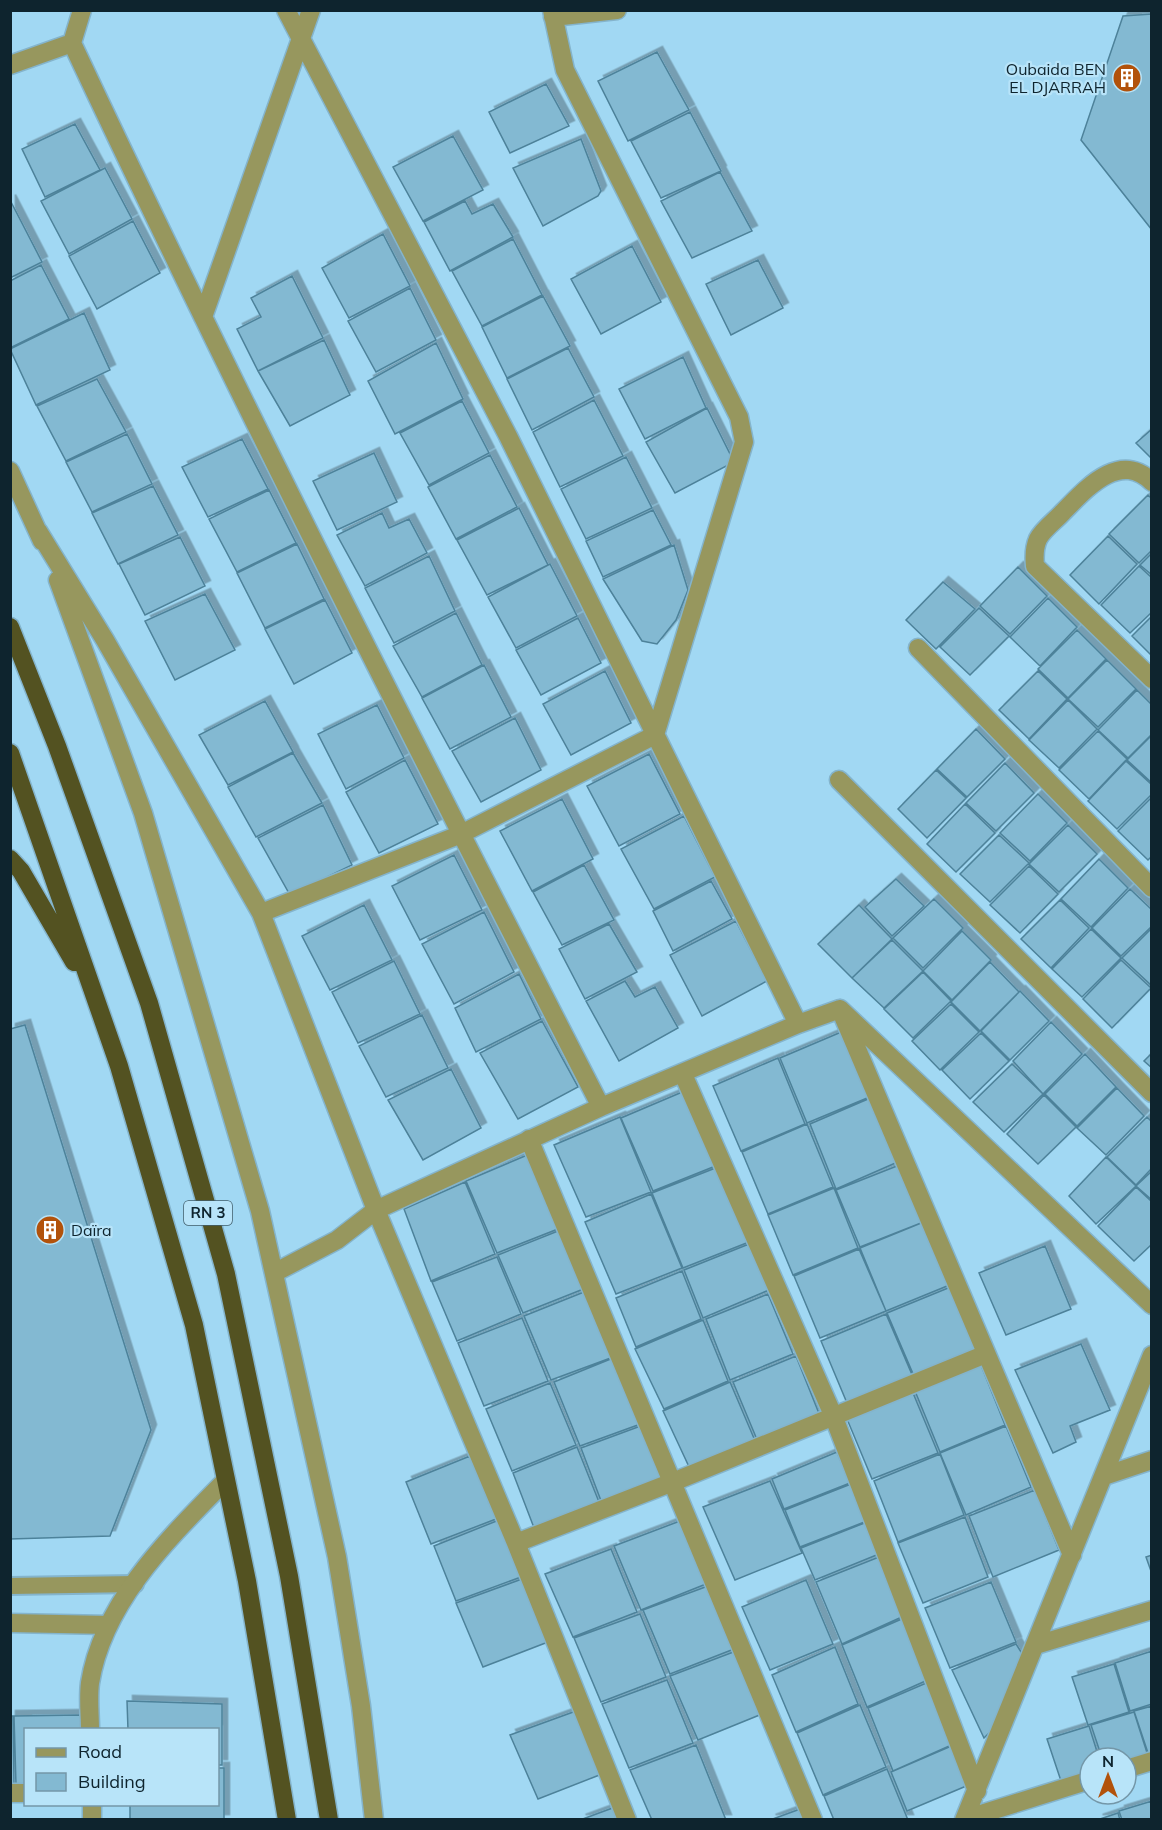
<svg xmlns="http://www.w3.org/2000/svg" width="1162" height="1830" font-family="Mulish,sans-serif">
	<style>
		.building { fill: #83b9d2; stroke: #4d829a; stroke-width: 1.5; filter: url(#shadow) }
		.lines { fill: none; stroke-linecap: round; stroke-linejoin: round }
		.lane-casing { stroke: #84b4cc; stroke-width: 20 }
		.street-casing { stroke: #84b4cc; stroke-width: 21 }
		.highway-casing { stroke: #84b4cc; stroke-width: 21 }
		.lane { stroke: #97975e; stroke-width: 16 }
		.street { stroke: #97975e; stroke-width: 18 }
		.highway { stroke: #535221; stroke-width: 18 }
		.labels { text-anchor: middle; stroke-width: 4.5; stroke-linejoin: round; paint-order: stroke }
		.shield { fill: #b8e4f9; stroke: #415e6b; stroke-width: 1.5 }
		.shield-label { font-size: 15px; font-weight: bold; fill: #0e242e }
		.poi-label { font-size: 16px; fill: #0e242e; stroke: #b8e4f9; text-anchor: end }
	</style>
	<defs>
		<filter id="shadow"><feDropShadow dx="5.5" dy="-5.5" stdDeviation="0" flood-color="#0004"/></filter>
	</defs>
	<rect width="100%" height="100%" fill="#a1d8f3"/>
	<!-- building -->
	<path class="building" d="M1152 14V230L1081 140 1123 16Z
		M657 52 689 110 628 141 598 81Z
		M546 84 569 126 510 153 489 112Z
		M690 112 721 171 661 198 631 141Z
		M75 124 100 170 45 197 22 149Z
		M453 136 483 190 423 221 393 167Z
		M581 139 601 191 598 196 543 226 513 168Z
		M105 168 132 219 69 254 41 201Z
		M720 172 752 231 692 258 661 201Z
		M10 200 42 262 10 278Z
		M465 201 472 214 493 204 513 237 450 271 424 222Z
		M133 221 160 273 97 309 69 256Z
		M383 234 410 286 349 318 322 268Z
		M513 239 542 295 482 326 452 271Z
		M632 246 661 302 601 334 571 279Z
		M758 260 783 308 731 335 706 284Z
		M41 265 69 319 10 348V281Z
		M292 276 323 338 258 371 237 329 261 317 251 298Z
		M410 288 436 340 376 372 348 321Z
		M543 296 570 346 507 378 482 327Z
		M84 313 110 370 36 405 10 349Z
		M324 340 350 395 290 426 258 371Z
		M436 343 463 399 395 434 368 381Z
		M568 348 594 397 532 430 507 379Z
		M683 357 706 408 645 439 619 389Z
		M97 379 126 432 66 461 37 406Z
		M594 400 623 456 560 487 533 432Z
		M462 401 489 453 429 485 400 433Z
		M707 408 734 462 675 493 646 442Z
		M1152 429V459L1136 443Z
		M127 434 152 484 92 512 66 462Z
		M242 439 268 489 208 517 182 467Z
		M374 453 397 502 337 530 313 481Z
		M490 455 517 507 456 539 428 487Z
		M626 457 652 508 586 539 561 489Z
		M153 486 178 535 118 564 92 513Z
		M269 490 296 543 237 572 209 519Z
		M1148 495 1152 499V550L1139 563 1109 534Z
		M519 508 548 565 487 595 457 540Z
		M653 510 671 545 603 577 586 541Z
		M382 513 389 528 409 519 427 553 365 586 337 535Z
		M1108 536 1137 564 1099 604 1070 575Z
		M180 537 205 586 145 615 119 564Z
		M297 544 324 599 265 628 237 573Z
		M674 545 688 590 676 620 657 644 642 641 603 579Z
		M1152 553V575L1140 565Z
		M429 556 455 611 394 643 365 588Z
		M550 564 577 616 516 648 488 597Z
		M1139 566 1152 578V612L1130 633 1101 605Z
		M1018 567 1047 596 1010 634 980 606Z
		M943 582 975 609 936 649 906 620Z
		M205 594 235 650 175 680 145 621Z
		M1048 598 1077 627 1040 666 1010 637Z
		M325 600 352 653 294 684 265 629Z
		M979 608 1009 636 970 675 940 647Z
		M456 613 482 665 422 697 393 646Z
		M1152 616V656L1132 636Z
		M578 618 601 663 541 695 516 650Z
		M1077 630 1106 659 1068 698 1038 669Z
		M1107 660 1136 689 1098 727 1068 699Z
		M484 665 511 717 450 749 422 698Z
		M605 671 631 723 571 755 543 704Z
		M1038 671 1067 699 1029 739 999 710Z
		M1137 690 1152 705V734L1128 758 1098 730Z
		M1068 700 1097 729 1059 768 1029 740Z
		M265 701 293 752 228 785 199 735Z
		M377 705 404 758 346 789 318 734Z
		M515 718 541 770 481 802 452 751Z
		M976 729 1005 759 967 797 937 769Z
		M1098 731 1127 759 1089 799 1059 770Z
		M1152 735V783L1127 760Z
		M293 753 322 803 256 837 228 787Z
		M649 754 680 814 619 846 587 786Z
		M405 760 438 824 379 853 346 792Z
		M1126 761 1152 785V794L1117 829 1088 801Z
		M1005 763 1034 793 996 831 966 803Z
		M936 770 966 798 927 838 898 809Z
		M1038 794 1067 823 1030 861 1000 833Z
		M1152 797V856L1148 860 1118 831Z
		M562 799 593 859 532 891 500 831Z
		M965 804 995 833 956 872 927 844Z
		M323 805 352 865 290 895 258 838Z
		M684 816 715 877 654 909 621 849Z
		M1068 825 1097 854 1059 892 1029 864Z
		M999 835 1029 863 990 902 960 874Z
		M454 855 482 910 420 940 392 886Z
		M1099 859 1128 888 1091 927 1061 899Z
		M584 865 614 920 562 945 533 892Z
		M1029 866 1058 894 1020 933 990 905Z
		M896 879 924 906 892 936 865 907Z
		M711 881 732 919 673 951 653 911Z
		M1130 889 1152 910V926L1121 956 1092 928Z
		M934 899 963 928 923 968 893 938Z
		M1060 900 1089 928 1051 968 1021 939Z
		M364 905 392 960 330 990 302 936Z
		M859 905 892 939 852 978 818 944Z
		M484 912 514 972 454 1004 422 944Z
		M736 921 767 981 702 1016 670 955Z
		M609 924 637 972 585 999 559 949Z
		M1152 928V986L1122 958Z
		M1091 929 1121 958 1082 997 1052 969Z
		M962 931 991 960 952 1000 923 971Z
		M892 940 923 971 884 1008 852 978Z
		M1121 960 1151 988 1112 1028 1083 999Z
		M394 961 420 1014 358 1043 332 992Z
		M990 962 1019 992 980 1031 951 1002Z
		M923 972 951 1001 913 1038 884 1009Z
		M519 974 541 1019 476 1052 455 1008Z
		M625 981 635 997 655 987 678 1028 619 1061 586 1001Z
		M1020 991 1049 1021 1010 1060 981 1031Z
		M951 1004 979 1032 940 1070 912 1041Z
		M422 1015 448 1068 386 1097 359 1046Z
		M542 1021 578 1087 518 1119 480 1053Z
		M1051 1022 1082 1054 1043 1094 1013 1061Z
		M25 1025 151 1430 110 1536 10 1539V1029Z
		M846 1030 872 1096 807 1123 780 1058Z
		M981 1033 1009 1061 970 1099 942 1070Z
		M1152 1053V1068L1144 1061Z
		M1085 1054 1116 1087 1077 1126 1045 1094Z
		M778 1058 805 1124 741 1151 713 1086Z
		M1012 1064 1043 1094 1004 1132 973 1102Z
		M451 1069 481 1128 423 1160 388 1100Z
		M1117 1088 1144 1116 1106 1155 1077 1128Z
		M687 1090 718 1165 653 1191 621 1118Z
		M1044 1095 1076 1127 1038 1164 1007 1134Z
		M875 1096 900 1161 836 1189 810 1124Z
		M620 1117 651 1192 586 1217 554 1145Z
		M1147 1117 1152 1122V1168L1136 1185 1107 1157Z
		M807 1124 833 1187 768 1214 742 1152Z
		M532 1153 563 1227 497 1253 466 1181Z
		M1106 1157 1136 1186 1096 1224 1069 1196Z
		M902 1164 926 1221 860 1247 836 1190Z
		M718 1167 749 1242 683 1268 652 1193Z
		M1152 1171V1200L1136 1186Z
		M465 1182 495 1254 431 1281 404 1209Z
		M1136 1187 1152 1202V1244L1134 1261 1098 1226Z
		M834 1188 858 1248 793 1275 768 1215Z
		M651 1194 682 1268 616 1294 585 1222Z
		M926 1221 952 1284 886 1311 860 1248Z
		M563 1229 586 1288 523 1313 498 1255Z
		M749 1244 769 1290 703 1318 684 1270Z
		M1045 1246 1071 1309 1006 1335 979 1273Z
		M859 1249 886 1311 820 1338 794 1276Z
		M497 1257 521 1314 457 1341 432 1282Z
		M682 1271 701 1319 636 1347 616 1298Z
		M953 1286 979 1349 914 1376 887 1313Z
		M589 1290 616 1356 551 1380 524 1316Z
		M768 1294 793 1354 730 1380 706 1319Z
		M886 1314 913 1377 847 1403 821 1341Z
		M522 1318 548 1381 484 1406 458 1343Z
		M703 1320 728 1381 664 1409 635 1349Z
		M1081 1344 1110 1410 1070 1426 1076 1442 1053 1453 1015 1370Z
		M618 1356 646 1422 580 1446 554 1382Z
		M796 1356 820 1416 758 1442 733 1382Z
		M981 1365 1005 1425 940 1452 915 1391Z
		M730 1382 756 1443 691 1471 663 1411Z
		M550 1383 576 1445 512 1471 486 1409Z
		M913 1393 938 1453 872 1479 847 1419Z
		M646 1424 668 1480 603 1506 581 1448Z
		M1006 1426 1031 1487 966 1515 940 1453Z
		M577 1447 601 1507 536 1533 513 1473Z
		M837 1452 850 1483 784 1509 772 1479Z
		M940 1454 964 1515 898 1542 874 1481Z
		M470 1456 496 1519 431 1544 406 1482Z
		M770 1481 802 1553 735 1580 703 1507Z
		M851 1484 867 1521 800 1547 785 1510Z
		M1035 1490 1059 1550 993 1577 969 1516Z
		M965 1517 988 1577 923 1603 898 1543Z
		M499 1520 521 1577 456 1601 434 1546Z
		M680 1521 706 1584 641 1610 614 1546Z
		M867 1522 879 1554 815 1580 801 1548Z
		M611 1549 637 1612 573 1637 545 1574Z
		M1152 1555V1574L1146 1557Z
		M879 1557 904 1616 842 1644 816 1582Z
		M522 1579 548 1642 483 1667 456 1603Z
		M806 1580 833 1644 770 1670 742 1607Z
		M991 1582 1016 1642 950 1668 925 1608Z
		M708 1586 734 1649 670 1674 643 1610Z
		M640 1614 666 1677 601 1702 574 1638Z
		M904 1618 930 1679 867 1707 842 1645Z
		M1016 1644 1023 1655 995 1727 984 1738 952 1670Z
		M835 1647 858 1704 796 1732 772 1675Z
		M736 1651 762 1714 698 1740 670 1676Z
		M1152 1651V1704L1130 1711 1115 1663Z
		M1114 1664 1129 1712 1088 1725 1072 1677Z
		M667 1680 693 1743 629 1768 602 1704Z
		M931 1681 956 1743 893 1771 868 1708Z
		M127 1701 222 1704V1765H218V1730H128Z
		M860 1705 886 1767 823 1795 797 1733Z
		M1152 1706V1759H1150L1134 1711Z
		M576 1711 602 1774 538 1799 510 1735Z
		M1134 1712 1149 1759 1126 1767V1758H1102L1091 1725Z
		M82 1715V1730H26V1785H16L14 1716Z
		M10 1716H13L14 1784H10Z
		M1089 1726 1099 1758H1090V1778L1063 1787 1047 1739Z
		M956 1744 971 1784 907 1811 891 1772Z
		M696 1745 726 1820H652L630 1770Z
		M218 1768H224V1820H130V1804H218Z
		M887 1769 908 1820H834L824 1796Z
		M1152 1801V1820H1122L1119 1811Z
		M618 1806 623 1820H580Z
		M803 1808 808 1820H770Z
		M1118 1813 1120 1820H1097Z"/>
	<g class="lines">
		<!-- lane casing -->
		<g class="lane-casing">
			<path id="lane" d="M10 1586 135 1584"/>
		</g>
		<!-- street casing -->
		<g class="street-casing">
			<path id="street" d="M82 10 72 43C240 401 420 755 601 1107L798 1024 508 436 286 10
				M553 17 617 10
				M10 65 72 43
				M203 317 311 10
				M10 471 42 541
				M1152 482C1119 450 1086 489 1063 512 1056 520 1043 529 1038 539 1034 548 1034 556 1035 566L1152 679
				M38 531 105 640 261 913 376 1210 516 1543 627 1820
				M58 580 143 813 260 1211 337 1557 361 1706 374 1820
				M918 648 1152 888
				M839 780 1152 1093
				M261 913 459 835 655 735 744 442 739 417 565 70 552 10
				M840 1009 1072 1555
				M798 1024 840 1009 1152 1305
				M683 1074 833 1415 977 1791
				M529 1139 813 1820
				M274 1273 337 1240 376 1210 601 1107
				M1104 1476 1152 1460
				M516 1543 673 1482 986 1354
				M10 1623 108 1625
				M1036 1645 1152 1610
				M90 1730C90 1715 88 1698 90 1683 103 1601 170 1537 226 1480
				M1126 1769 1152 1761
				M10 1793H26
				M92 1804V1820
				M965 1819 1090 1780
				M964 1820 1152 1355"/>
		</g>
		<!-- highway casing -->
		<g class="highway-casing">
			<path id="highway" d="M10 627 57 746 149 1003 226 1274 289 1576 329 1820
				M10 753 119 1066 194 1325 247 1581 287 1820
				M10 859 21 871 74 962"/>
		</g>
		<!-- lane -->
		<use href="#lane" class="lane"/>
		<!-- street -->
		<use href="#street" class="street"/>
		<!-- highway -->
		<use href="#highway" class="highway"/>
	</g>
	<!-- icons -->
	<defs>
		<g id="building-disc" transform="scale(1.5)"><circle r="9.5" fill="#b2520b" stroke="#b8e4f9"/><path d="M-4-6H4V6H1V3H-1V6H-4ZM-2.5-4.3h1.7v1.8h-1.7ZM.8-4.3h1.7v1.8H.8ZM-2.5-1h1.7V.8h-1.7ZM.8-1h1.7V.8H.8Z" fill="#fff"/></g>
	</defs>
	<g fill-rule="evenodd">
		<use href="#building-disc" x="1127" y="78"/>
		<use href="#building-disc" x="50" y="1230"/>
	</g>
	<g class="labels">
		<!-- shield labels -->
		<rect class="shield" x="184" y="1201" width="48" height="24" rx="4.5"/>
		<g class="shield-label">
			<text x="208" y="1218">RN 3</text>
		</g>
		<!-- poi labels -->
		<g class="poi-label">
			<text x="1106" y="75">Oubaida BEN<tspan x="1106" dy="18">EL DJARRAH</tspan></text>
			<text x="71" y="1236" text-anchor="start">Daïra</text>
		</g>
	</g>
	<!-- border -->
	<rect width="1162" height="1830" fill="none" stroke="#0e242e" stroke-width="24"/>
	<!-- legend -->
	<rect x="24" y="1728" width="195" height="78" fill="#b8e4f9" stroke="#7497a8" stroke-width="1.5"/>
	<rect x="36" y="1748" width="30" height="9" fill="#97975e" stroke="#7497a8" stroke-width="1.5"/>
	<text x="78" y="1758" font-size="18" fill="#0e242e">Road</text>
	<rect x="36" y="1773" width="30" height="18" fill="#83b9d2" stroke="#7497a8" stroke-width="1.5"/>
	<text x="78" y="1788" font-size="18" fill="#0e242e">Building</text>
	<!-- north arrow -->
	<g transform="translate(1108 1776)"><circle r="28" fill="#b8e4f9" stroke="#7497a8" stroke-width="1.5"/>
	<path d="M0-4.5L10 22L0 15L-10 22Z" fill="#b2520b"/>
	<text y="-9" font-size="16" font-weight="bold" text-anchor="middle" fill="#0e242e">N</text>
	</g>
</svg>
